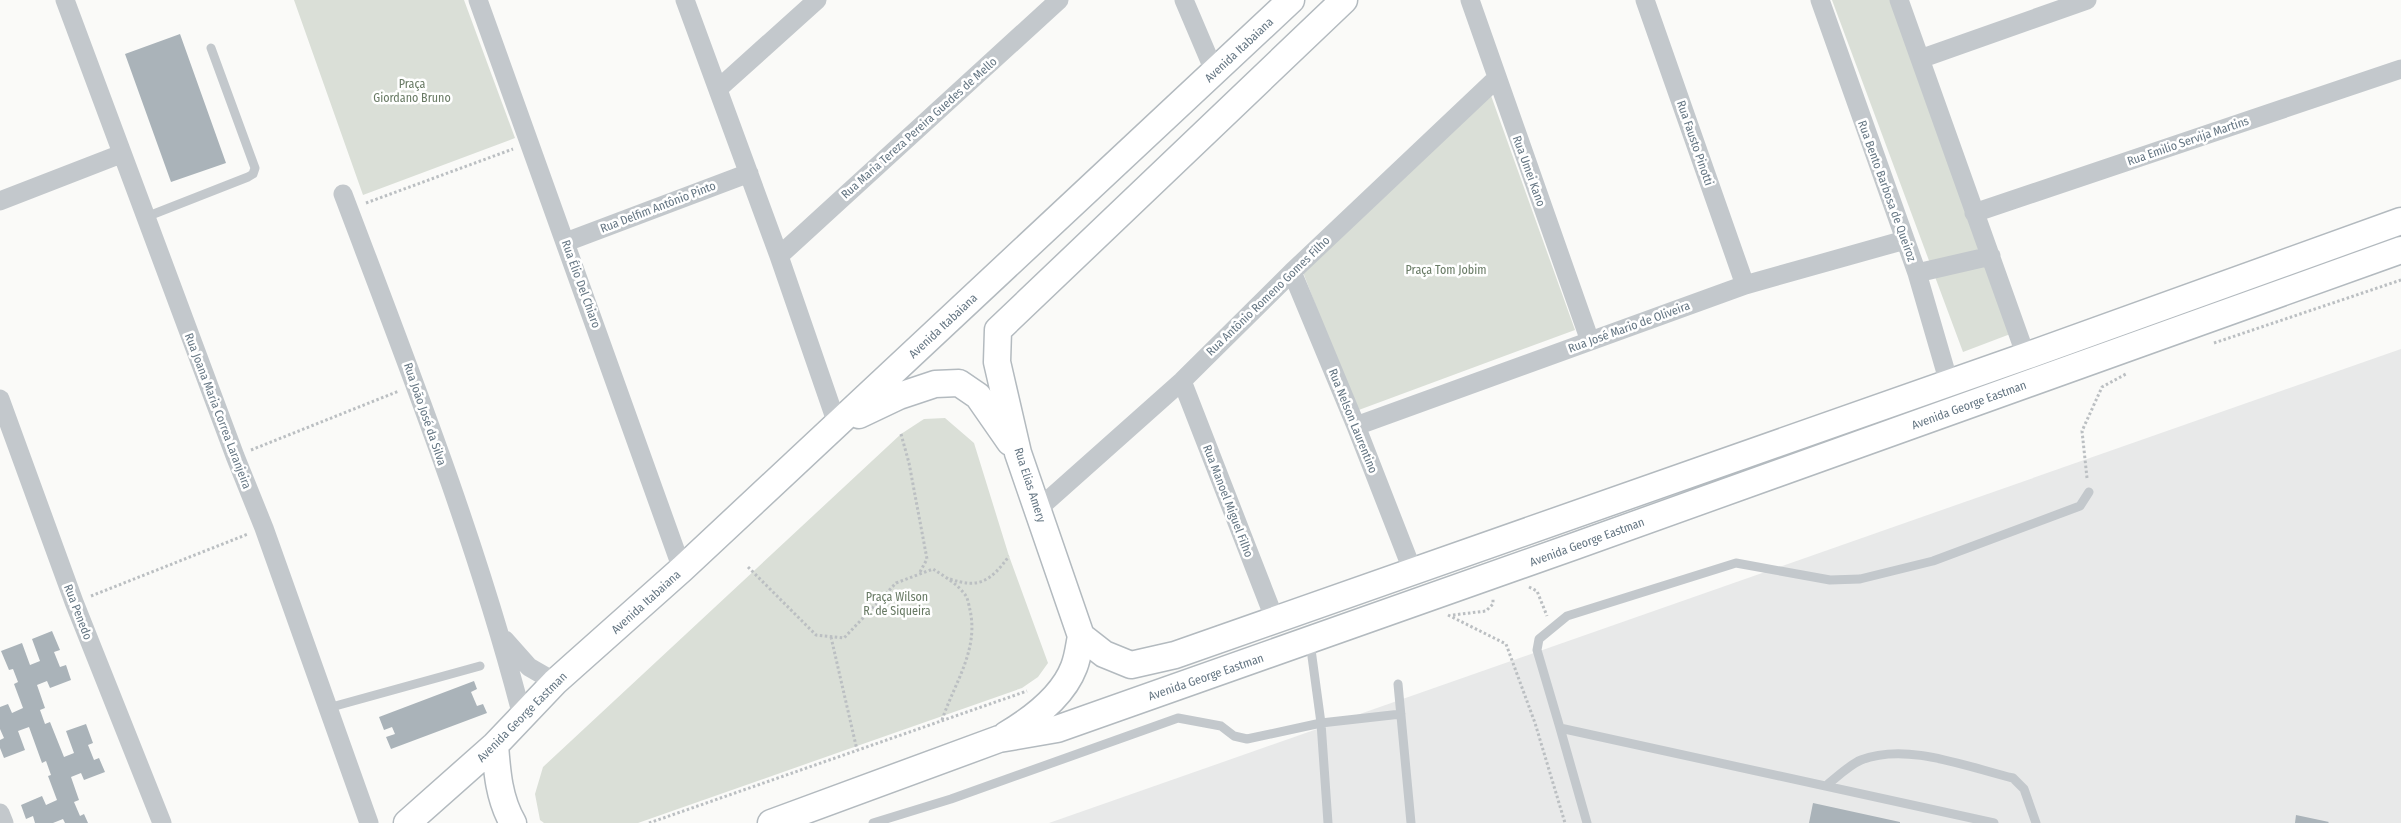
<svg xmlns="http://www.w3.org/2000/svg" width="2401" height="823" font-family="'Fira Sans Condensed',sans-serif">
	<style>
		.built { fill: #e8e9e9 }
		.green { fill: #dadfd7 }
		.building { fill: #aab3b9 }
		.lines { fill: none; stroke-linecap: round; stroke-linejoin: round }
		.secondary-casing { stroke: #b3babf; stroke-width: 29 }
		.path { stroke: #bbbfc2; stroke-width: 3; stroke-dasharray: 2.5 2.5; stroke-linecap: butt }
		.lane { stroke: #c3c8cc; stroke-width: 9 }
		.street { stroke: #c3c8cc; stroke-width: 19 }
		.secondary { stroke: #fff; stroke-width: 26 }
		.labels { text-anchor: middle; stroke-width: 5; stroke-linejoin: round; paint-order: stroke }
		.street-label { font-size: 12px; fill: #657683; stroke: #fff }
		.park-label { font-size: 12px; fill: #687a64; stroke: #fff }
	</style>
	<rect width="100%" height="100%" fill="#fafaf8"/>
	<!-- built -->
	<path class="built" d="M2401 349V823H1049Z"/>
	<!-- green -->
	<path class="green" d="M294 0H464L515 138 363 195Z
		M1832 0H1893L2013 333 1963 352Z
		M1489 90 1575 330 1356 411 1301 267Z
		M945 418 974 443 1009 556 1048 663 1038 677 1022 688 638 823H544L540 820 535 794 543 767 901 434 924 419Z"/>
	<!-- building -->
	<path class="building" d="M180 34 226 163 171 182 125 54Z
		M52 631 60 650 54 652 60 667 66 665 71 680 50 688 47 681 37 685 45 708 40 710 45 724 50 722 64 757 74 753 66 731 86 724 93 743 88 745 94 760 99 758 105 772 84 780 81 773 71 777 79 800 74 802 80 816 84 814 88 823H65L63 819 53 823H35L33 816 26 819 21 805 42 796 46 805 57 800 48 776 51 775 46 761 42 763 29 727 18 731 25 750 4 758 0 748V740L4 738 0 729V707L8 704 12 713 23 708 14 684 18 682 13 669 9 670 1 651 22 643 30 665 40 661 32 639Z
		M474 681 477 689 471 692 477 706 483 704 487 713 391 749 386 737 395 734 392 727 384 730 379 717Z
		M1813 803 1900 822V823H1809Z
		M2296 815 2329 822 2328 823H2295Z"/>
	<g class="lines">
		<!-- secondary casing -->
		<g class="secondary-casing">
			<path id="secondary" d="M859 415 899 396 935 384 959 383 978 396 1010 442
				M1081 636 1104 654 1131 665 1175 655 2026 356 2401 221
				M1081 636 1018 453 997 362 998 330 1344 0
				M1006 735C1031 720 1063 696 1074 667 1078 657 1079 646 1081 636
				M495 745C497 772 499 799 513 823
				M407 823 495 745 555 682 682 569 1291 0
				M771 823 999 739 1057 729 1575 546 2401 250"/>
		</g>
		<!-- path -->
		<path class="path" d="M366 203 513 149
			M2214 343 2401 280
			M901 434 909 463 927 559 920 572
			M251 450 399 391
			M2087 478 2082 431 2102 387 2126 374
			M748 567 816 635 844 638 896 583 933 569C944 576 959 585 966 596 968 599 969 606 970 610 979 650 954 684 942 720
			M950 579C979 589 991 581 1009 556
			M1529 587 1537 591 1547 616
			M91 596 248 534
			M1448 615 1506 644 1535 723 1565 823
			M1453 615 1486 611 1493 604V599
			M831 637 857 750
			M649 823 1027 691"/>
		<!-- lane -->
		<path class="lane" d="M146 217 248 177 253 174 255 168 211 48
			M1310 642 1321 723 1328 823
			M1398 684 1411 823
			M328 708 480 666
			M1560 728 1537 650 1539 639 1567 616 1736 563 1830 580 1860 579 1933 561 2080 506 2089 492
			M1827 785C1837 777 1849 765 1861 760 1907 742 1967 767 2013 778L2024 789 2036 823
			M873 823 951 799 1178 718 1221 726 1234 736 1247 739 1321 723 1401 714
			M1587 823 1560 728 1994 823"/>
		<!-- street -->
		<path class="street" d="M65 0 235 456 264 528 369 823
			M478 0 682 569
			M685 0 779 256 837 424
			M1184 0 1215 73
			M1470 0 1590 341
			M1645 0 1745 285
			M1820 0 1917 273 1949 383
			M1899 0 2026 356
			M1920 59 2087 0
			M718 89 817 0
			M343 194C408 366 476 538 522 716
			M0 201 121 154
			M1974 213 2401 69
			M566 242 749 173
			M779 256 1059 0
			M1292 272 1356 426 1413 572
			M1917 273 1991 256
			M1182 381 1275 620
			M0 399 74 602 162 823
			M1356 426 1745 285 1905 240
			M1037 510 1182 381 1292 272 1496 79
			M505 640 529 667 555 682
			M0 813 4 823"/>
		<!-- secondary -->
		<use href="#secondary" class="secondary"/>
	</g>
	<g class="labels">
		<!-- street labels -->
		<g class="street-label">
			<text transform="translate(1239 50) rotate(-43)" y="4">Avenida Itabaiana</text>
			<text transform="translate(919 128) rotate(-42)" y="4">Rua Maria Tereza Pereira Guedes de Mello</text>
			<text transform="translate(2188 141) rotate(-19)" y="4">Rua Emilio Servija Martins</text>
			<text transform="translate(1695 143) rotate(71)" y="4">Rua Fausto Pinotti</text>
			<text transform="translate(1529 171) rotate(70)" y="4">Rua Umei Kano</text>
			<text transform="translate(1887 191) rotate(70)" y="4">Rua Bento Barbosa de Queiroz</text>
			<text transform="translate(658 207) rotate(-21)" y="4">Rua Delfim Antônio Pinto</text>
			<text transform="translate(581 284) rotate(70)" y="4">Rua Élio Del Chiaro</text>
			<text transform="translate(1268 296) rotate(-44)" y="4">Rua Antônio Romeno Gomes Filho</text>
			<text transform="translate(943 326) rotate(-43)" y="4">Avenida Itabaiana</text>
			<text transform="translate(1629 327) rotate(-20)" y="4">Rua José Mario de Oliveira</text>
			<text transform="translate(1969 405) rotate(-20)" y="4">Avenida George Eastman</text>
			<text transform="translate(218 411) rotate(69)" y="4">Rua Joana Maria Correa Laranjeira</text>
			<text transform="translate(425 414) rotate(71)" y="4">Rua João José da Silva</text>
			<text transform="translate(1353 421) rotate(68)" y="4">Rua Nelson Laurentino</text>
			<text transform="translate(1030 485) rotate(72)" y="4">Rua Elias Amery</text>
			<text transform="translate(1228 501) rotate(69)" y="4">Rua Manoel Miguel Filho</text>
			<text transform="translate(1587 542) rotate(-20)" y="4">Avenida George Eastman</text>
			<text transform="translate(646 602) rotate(-42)" y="4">Avenida Itabaiana</text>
			<text transform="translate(78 612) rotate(69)" y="4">Rua Penedo</text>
			<text transform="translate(1206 677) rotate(-19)" y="4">Avenida George Eastman</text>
			<text transform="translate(522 717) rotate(-45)" y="4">Avenida George Eastman</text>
		</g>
		<!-- park labels -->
		<g class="park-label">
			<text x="412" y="88">Praça<tspan x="412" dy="14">Giordano Bruno</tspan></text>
			<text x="1446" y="274">Praça Tom Jobim</text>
			<text x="897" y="601">Praça Wilson<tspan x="897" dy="14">R. de Siqueira</tspan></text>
		</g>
	</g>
</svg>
